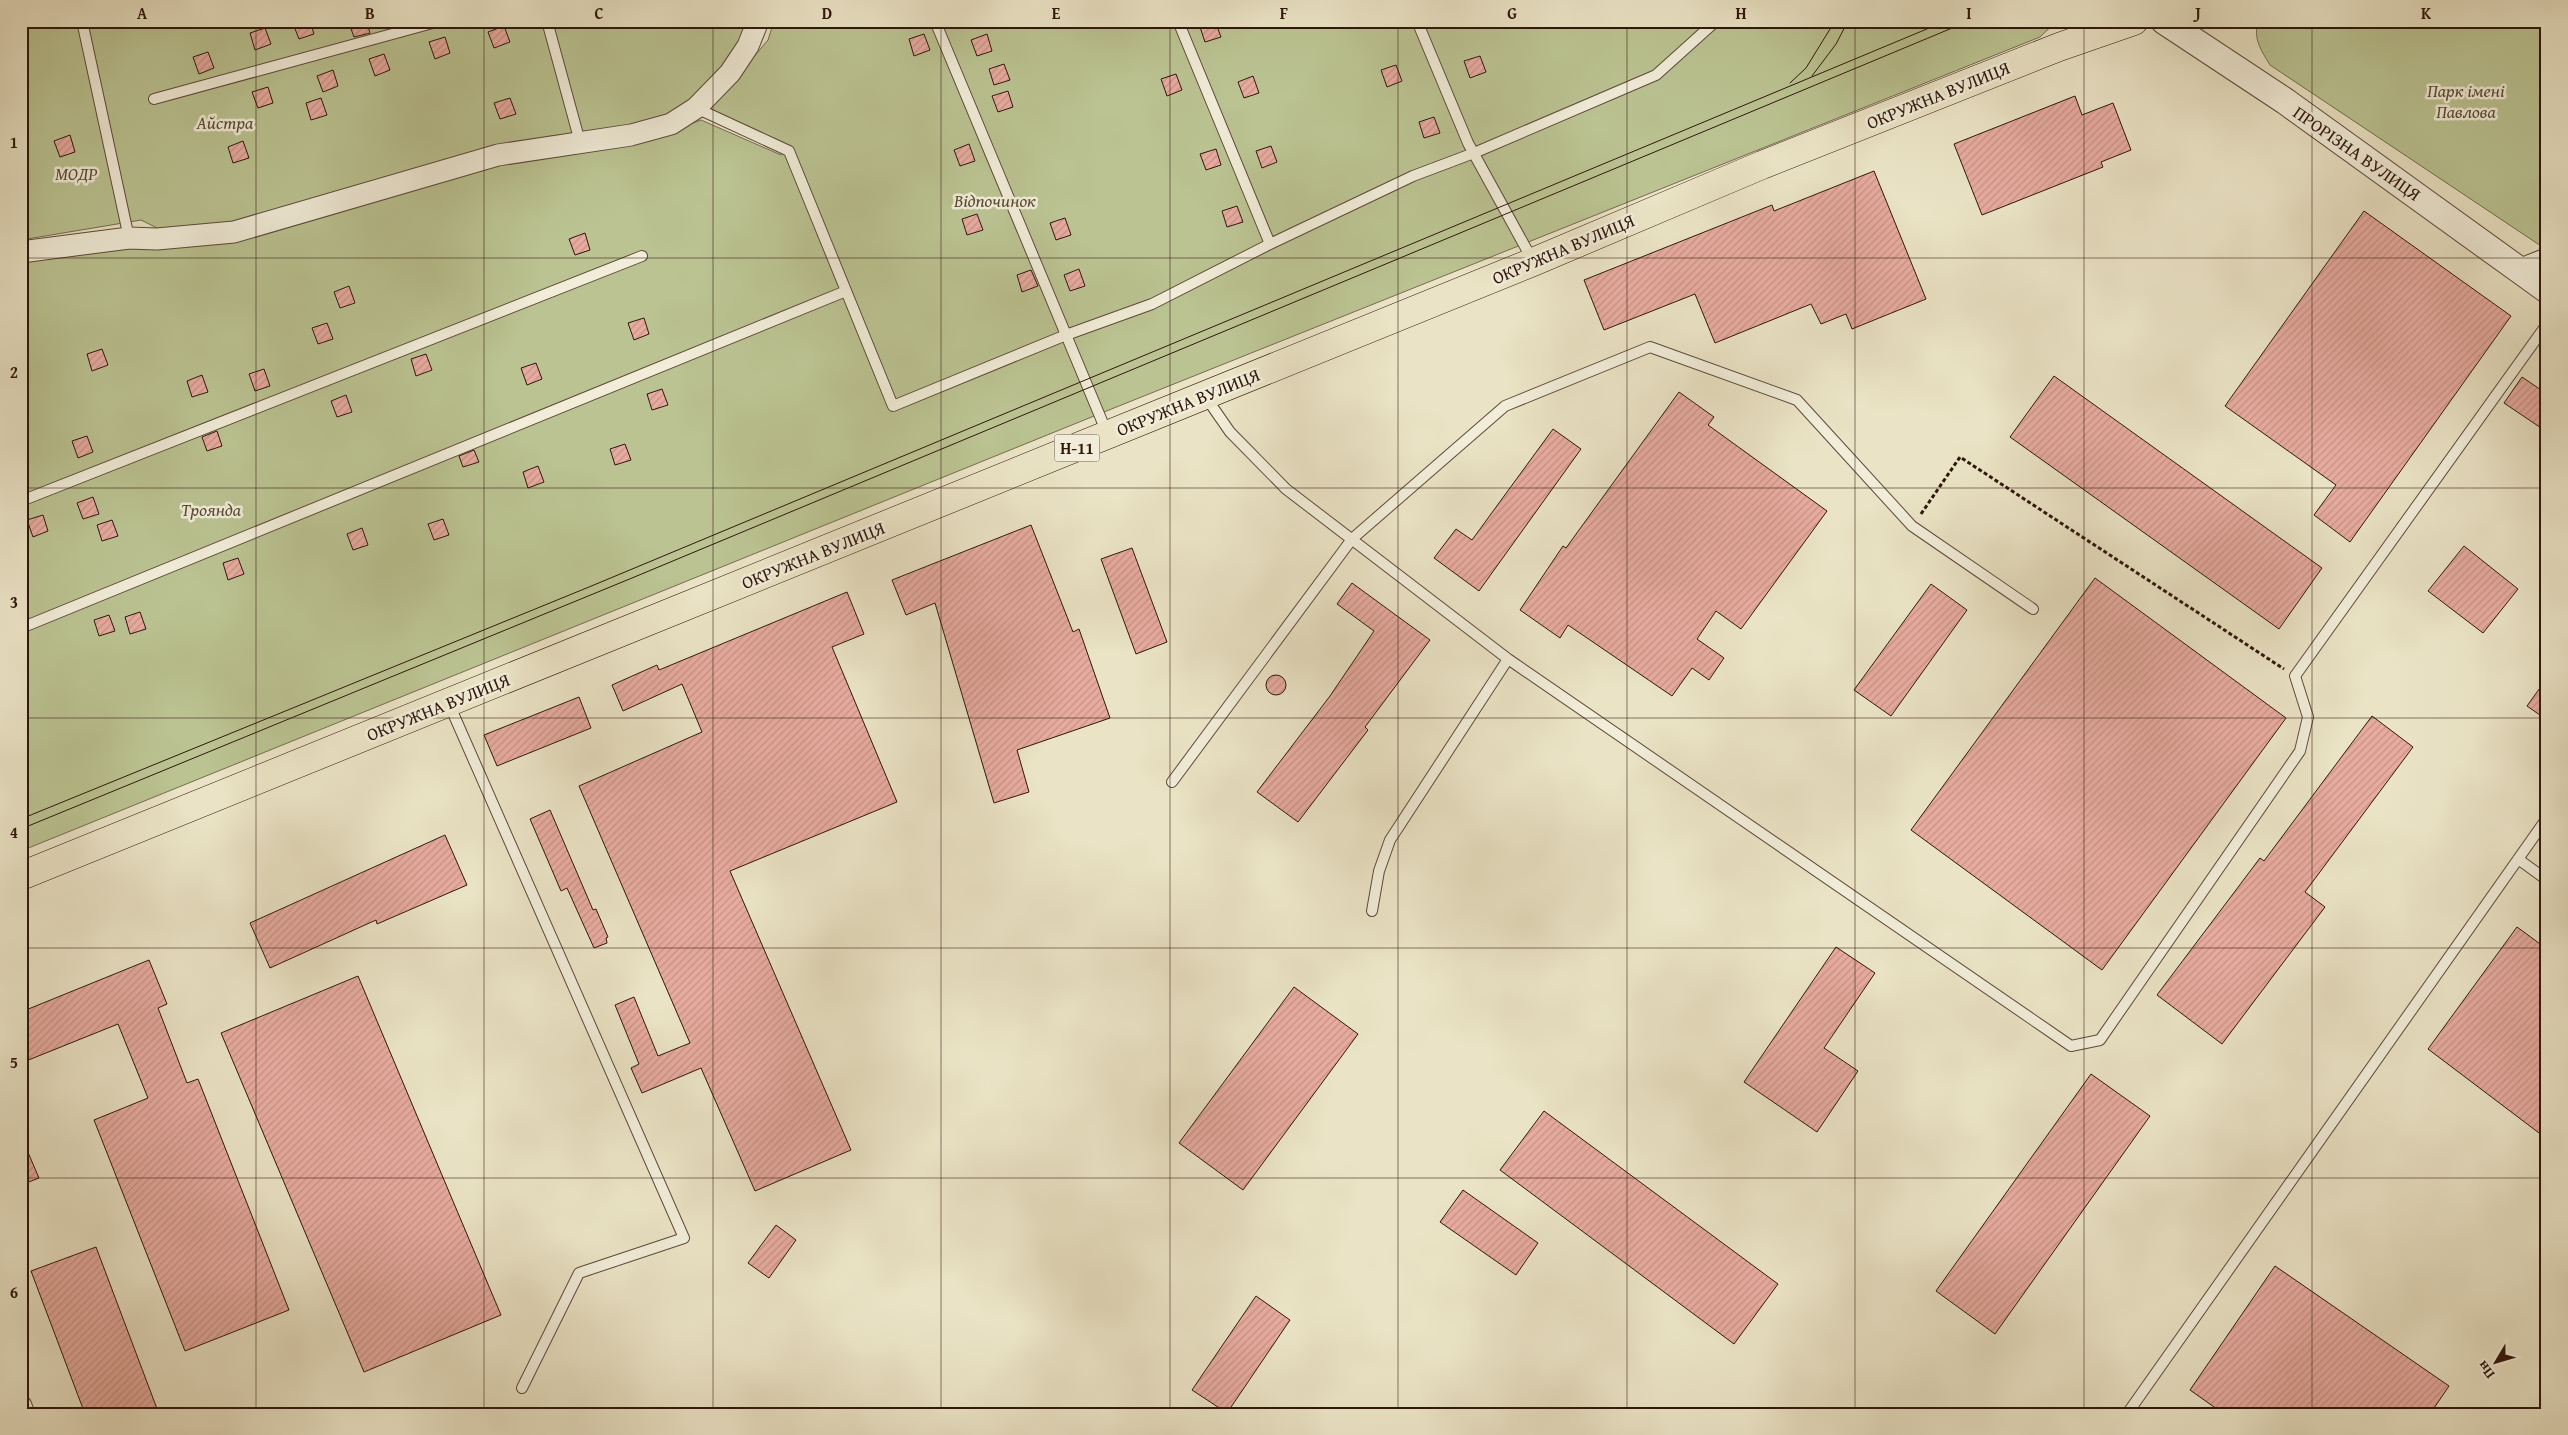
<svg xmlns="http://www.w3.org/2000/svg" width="2568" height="1435" viewBox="0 0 2568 1435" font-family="'Gentium Book Plus',serif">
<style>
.green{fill:#bbc392;stroke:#756c4f}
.building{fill:url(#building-hatch);stroke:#2f160c}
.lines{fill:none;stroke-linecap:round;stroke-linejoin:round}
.service-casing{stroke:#5e493a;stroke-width:12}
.pedestrian-casing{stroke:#5e493a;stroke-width:18}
.minor-casing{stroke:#5e493a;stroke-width:23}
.tertiary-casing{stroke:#5e493a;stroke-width:28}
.primary-casing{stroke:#2f160c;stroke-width:29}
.path{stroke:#2f160c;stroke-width:3;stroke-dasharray:4 2.5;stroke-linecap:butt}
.service{stroke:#f1edd9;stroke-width:10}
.pedestrian{stroke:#f1edd9;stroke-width:16}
.minor{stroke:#f1edd9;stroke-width:21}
.tertiary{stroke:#f1edd9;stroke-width:26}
.primary{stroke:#eae3c5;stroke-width:28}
.tram{stroke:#2f160c;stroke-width:1}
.grid{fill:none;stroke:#2f160c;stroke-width:1;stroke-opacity:0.55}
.labels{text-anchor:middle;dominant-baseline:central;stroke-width:5;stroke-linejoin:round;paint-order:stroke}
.shield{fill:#f1edd9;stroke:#69564a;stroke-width:1}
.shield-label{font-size:16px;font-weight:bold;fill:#2f160c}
.park-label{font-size:18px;font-style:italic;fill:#594a34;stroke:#f1edd9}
.street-label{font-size:18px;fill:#2f160c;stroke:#f1edd9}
.neatline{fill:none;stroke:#2f160c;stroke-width:2}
.grid-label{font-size:16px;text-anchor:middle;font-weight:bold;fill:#2f160c}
</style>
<defs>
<pattern id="building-hatch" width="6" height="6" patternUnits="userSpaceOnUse" patternTransform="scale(1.25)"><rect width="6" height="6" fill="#e7ab9f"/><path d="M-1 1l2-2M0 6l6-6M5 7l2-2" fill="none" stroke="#c69288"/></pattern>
</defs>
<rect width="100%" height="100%" fill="#eae3c5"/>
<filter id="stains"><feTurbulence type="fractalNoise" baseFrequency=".004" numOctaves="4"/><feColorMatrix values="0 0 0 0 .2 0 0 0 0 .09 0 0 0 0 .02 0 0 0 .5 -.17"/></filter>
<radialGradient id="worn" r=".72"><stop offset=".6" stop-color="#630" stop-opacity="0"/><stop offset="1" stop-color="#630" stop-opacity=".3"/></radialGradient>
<path class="green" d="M21,21H752L745,40L688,110L234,225L163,231L141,220L21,240Z
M774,21H2057L2040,37L1099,414L21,851V263L125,246L157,247L499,161L674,130L701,120L781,155L785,143L709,109L768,40Z
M2258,21H2547V250L2270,65C2261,50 2253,39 2258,21Z"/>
<path class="building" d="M292,21H310L314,34L299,39Z
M366,21L370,33L354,37L350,26Z
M1198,21H1215L1221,37L1205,42Z
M504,26L510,42L494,48L488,32Z
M265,28L271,44L255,50L250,33Z
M924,34L930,50L914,56L909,39Z
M987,34L992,51L977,56L971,40Z
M445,37L450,53L435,59L429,42Z
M208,52L214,68L199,74L193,57Z
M384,54L390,70L375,76L369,59Z
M1480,56L1486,72L1470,78L1464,61Z
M1004,64L1010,80L994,85L989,69Z
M1396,65L1402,81L1387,87L1381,70Z
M333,70L338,86L323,92L317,76Z
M1176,74L1182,90L1167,96L1161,79Z
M1253,76L1259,93L1244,98L1238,82Z
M268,87L273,103L258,108L252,92Z
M1008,91L1013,107L998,112L992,96Z
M2075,96L2082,115L2113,103L2131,150L2101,162L2103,167L1982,215L1954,144Z
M321,98L327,115L311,120L306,103Z
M510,98L516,114L500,119L494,103Z
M1434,117L1440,133L1424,138L1419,122Z
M70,135L75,152L60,157L54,141Z
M243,141L249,158L233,163L228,147Z
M969,144L975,161L960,166L954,150Z
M1271,146L1277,162L1262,168L1256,151Z
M1216,149L1221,165L1206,170L1200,154Z
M1874,171L1926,299L1852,329L1846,314L1821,324L1811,304L1715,343L1695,294L1604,330L1584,280L1772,205L1774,211Z
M1237,206L1243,222L1227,227L1222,211Z
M2364,211L2511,316L2350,542L2314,515L2336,485L2225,406Z
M977,214L983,230L967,235L962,219Z
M1065,218L1071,235L1056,240L1050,223Z
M585,233L590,250L575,255L569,239Z
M1079,269L1085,286L1070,291L1064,275Z
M1031,270L1038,286L1022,292L1017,275Z
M349,286L355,303L340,308L334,292Z
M644,318L649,334L634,340L628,323Z
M327,323L333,339L318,344L312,328Z
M102,349L108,365L92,371L87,354Z
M426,354L432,370L416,376L411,359Z
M536,363L542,379L527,385L521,368Z
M264,369L270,386L255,391L249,374Z
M202,375L208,392L192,397L187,381Z
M2054,376L2322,568L2279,629L2010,437Z
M2522,377L2547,394V432L2504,403Z
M662,389L668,405L652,410L647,394Z
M1679,392L1714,417L1708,425L1827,511L1741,629L1716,611L1697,639L1724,658L1709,680L1692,668L1672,696L1568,625L1560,638L1520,610L1563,546L1566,548Z
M346,395L352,412L337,417L331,401Z
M1553,429L1581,449L1479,591L1434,558L1456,529L1472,540Z
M217,431L222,446L207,451L202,437Z
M87,436L93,452L78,458L72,441Z
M625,444L631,460L615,465L610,449Z
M474,450L479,462L463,467L459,456Z
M538,466L544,482L528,488L523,472Z
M93,497L99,514L83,519L77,503Z
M43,515L48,531L33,537L27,520Z
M443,519L449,535L434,540L428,524Z
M112,520L118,536L102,541L97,525Z
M1031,525L1073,632L1079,629L1110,718L1017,750L1029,792L994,803L935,603L906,615L892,580Z
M362,528L368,545L353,550L347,534Z
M2464,546L2518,589L2483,633L2428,591Z
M1132,548L1167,642L1136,654L1101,559Z
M238,558L244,574L228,580L223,563Z
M2095,578L2286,718L2102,970L1911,830Z
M1352,583L1430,640L1365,727L1368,730L1298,822L1257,792L1330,696L1374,631L1337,604Z
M1931,584L1967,610L1891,716L1854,690Z
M847,592L864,634L832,647L897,802L730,871L851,1150L755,1191L701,1068L642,1093L631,1068L639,1064L615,1005L634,997L658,1056L690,1043L579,786L702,732L682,684L623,711L612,685L657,665L659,670Z
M140,612L146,629L130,634L125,617Z
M109,615L115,631L99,636L94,620Z
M1266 685a10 10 0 1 1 20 0a10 10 0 1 1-20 0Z
M2547,678V720L2527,706Z
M579,697L591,728L497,766L484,735Z
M2372,716L2413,747L2305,892L2325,907L2222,1044L2157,995L2260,858L2264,861Z
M550,810L593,910L596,909L608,937L606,938L607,943L594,948L567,888L561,891L530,819Z
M445,835L467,885L377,924L376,920L270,968L250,923Z
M2517,927L2547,949V1139L2428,1049Z
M1836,947L1875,973L1824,1048L1858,1071L1817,1132L1744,1082Z
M149,960L167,1004L158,1008L187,1083L198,1079L289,1310L185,1351L94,1120L148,1098L118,1024L21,1063V1012Z
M358,976L501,1315L364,1372L221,1033Z
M1294,987L1358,1034L1243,1190L1179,1143Z
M2091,1074L2150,1116L1995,1334L1936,1291Z
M1544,1111L1778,1284L1734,1344L1500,1170Z
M21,1136L39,1178L21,1185Z
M1463,1190L1538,1243L1516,1275L1440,1222Z
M776,1225L796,1240L769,1278L748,1263Z
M96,1247L159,1414H85L31,1271Z
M2275,1266L2449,1386L2430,1414H2224L2190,1390Z
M1256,1296L1290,1320L1227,1413L1192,1390Z"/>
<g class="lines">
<defs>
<path id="service" d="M82,21L129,238
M547,21L580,142
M935,21L1107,433
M1178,21L1270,244
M1417,21L1468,143L1533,261
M154,99L440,21
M696,108L789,151L893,406L1066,335L1152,304L1270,244L1413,176L1474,153L1656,75L1716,21
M1205,396L1230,432L1286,489L1508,659L1390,840L1379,871L1372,911
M21,501L642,256
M21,628L846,291
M1508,659L2071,1046L2100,1040L2300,751L2308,717L2295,676L2547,324
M449,704L684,1238L579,1273L522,1388
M1172,782L1352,539L1505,406L1650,347L1797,400L1912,526L2033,609
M2518,859L2547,880
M2127,1414L2547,818"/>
<path id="pedestrian" d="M2517,268L2547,256"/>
<path id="minor" d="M21,252L129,238L157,239L234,232L498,155L631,135L671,124L696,108L730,73L748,46L758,21
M21,1406L24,1414"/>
<path id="tertiary" d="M2164,21L2285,101L2547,290"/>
<path id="primary" d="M21,876L1533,262L1762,165L2059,47L2134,21"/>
</defs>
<use href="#service" class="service-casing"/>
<use href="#pedestrian" class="pedestrian-casing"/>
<use href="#minor" class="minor-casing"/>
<use href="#tertiary" class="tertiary-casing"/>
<use href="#primary" class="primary-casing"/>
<path class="path" d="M1921,514L1960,457L2284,669"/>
<use href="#service" class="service"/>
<use href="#pedestrian" class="pedestrian"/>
<use href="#minor" class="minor"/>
<use href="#tertiary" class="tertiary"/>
<use href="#primary" class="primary"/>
<path class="tram" d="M1812,76L1836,44L1848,21
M1790,83L1806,68L1835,21
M21,819L589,587L1946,21
M21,829L632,578L1969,21"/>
</g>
<path class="grid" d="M256,21V1414M484,21V1414M713,21V1414M941,21V1414M1170,21V1414M1398,21V1414M1627,21V1414M1855,21V1414M2084,21V1414M2312,21V1414M21,258H2547M21,488H2547M21,718H2547M21,948H2547M21,1178H2547"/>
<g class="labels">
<rect class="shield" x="1054.5" y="434.5" width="45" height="27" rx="4"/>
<g class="shield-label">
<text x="1077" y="448">Н-11</text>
</g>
<g class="park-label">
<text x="2466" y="90">Парк імені<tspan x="2466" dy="21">Павлова</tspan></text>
<text x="225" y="122">Айстра</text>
<text x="76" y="173">МОДР</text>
<text x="995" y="200">Відпочинок</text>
<text x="211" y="509">Троянда</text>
</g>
<g class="street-label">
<text transform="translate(1938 95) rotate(-22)">ОКРУЖНА ВУЛИЦЯ</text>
<text transform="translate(2357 153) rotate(35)">ПРОРІЗНА ВУЛИЦЯ</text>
<text transform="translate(1563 249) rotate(-23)">ОКРУЖНА ВУЛИЦЯ</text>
<text transform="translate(1188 402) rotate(-22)">ОКРУЖНА ВУЛИЦЯ</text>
<text transform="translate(813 555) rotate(-22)">ОКРУЖНА ВУЛИЦЯ</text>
<text transform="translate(438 707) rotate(-22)">ОКРУЖНА ВУЛИЦЯ</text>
</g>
</g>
<rect width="2568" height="1435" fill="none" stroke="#eae3c5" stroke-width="55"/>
<g transform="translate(2496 1362) rotate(232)" stroke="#f1edd9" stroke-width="4" paint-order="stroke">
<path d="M0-4L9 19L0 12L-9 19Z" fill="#2f160c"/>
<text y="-8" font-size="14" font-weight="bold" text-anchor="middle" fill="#2f160c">Пн</text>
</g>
<rect x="28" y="28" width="2512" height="1380" class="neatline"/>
<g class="grid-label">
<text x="142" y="19">A</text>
<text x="370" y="19">B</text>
<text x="599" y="19">C</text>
<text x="827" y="19">D</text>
<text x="1056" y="19">E</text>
<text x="1284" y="19">F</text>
<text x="1512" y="19">G</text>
<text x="1741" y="19">H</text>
<text x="1969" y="19">I</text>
<text x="2198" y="19">J</text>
<text x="2426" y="19">K</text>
<text x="14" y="148">1</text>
<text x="14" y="378">2</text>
<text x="14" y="608">3</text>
<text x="14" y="838">4</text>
<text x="14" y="1068">5</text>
<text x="14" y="1298">6</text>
</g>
<rect width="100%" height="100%" filter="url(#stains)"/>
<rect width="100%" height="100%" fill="url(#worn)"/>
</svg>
